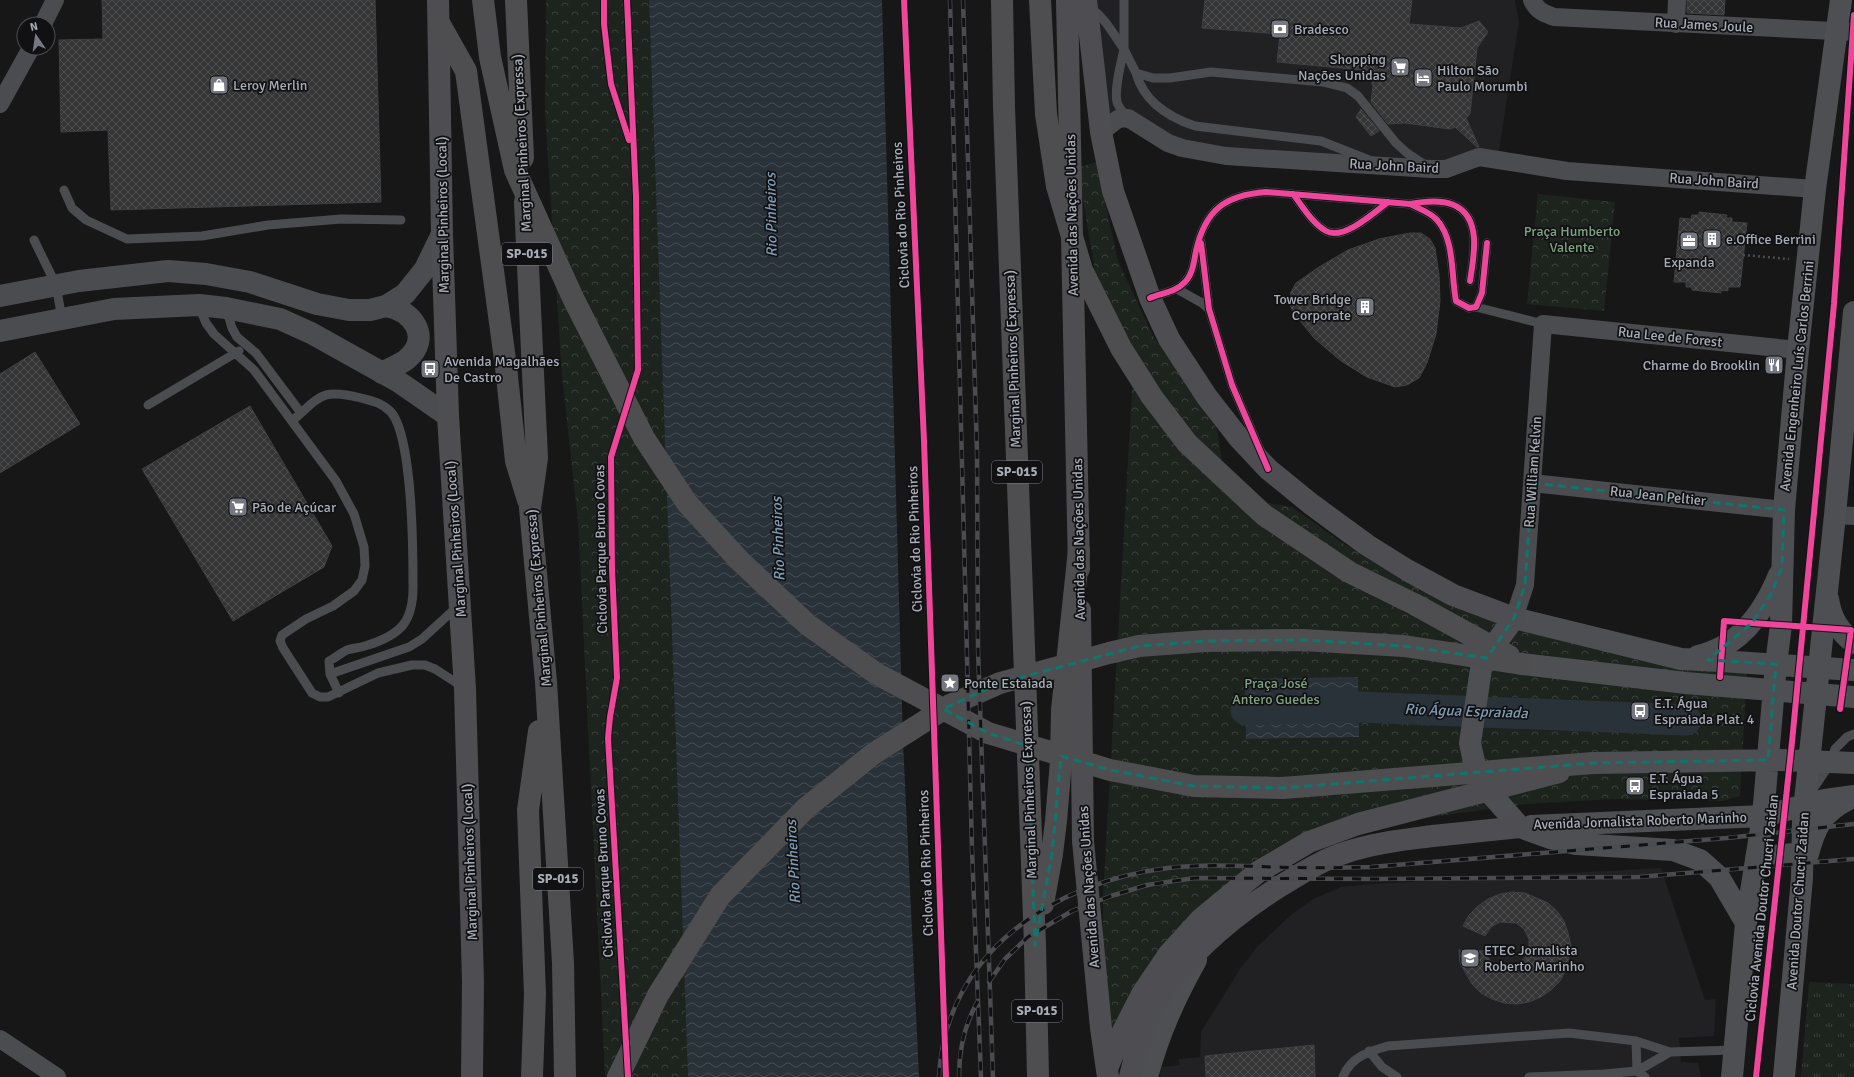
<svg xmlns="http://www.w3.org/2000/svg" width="1854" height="1077" viewBox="0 0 1854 1077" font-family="Signika,sans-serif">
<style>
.built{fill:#212123}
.grass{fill:url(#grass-tufts)}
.forest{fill:url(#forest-crowns)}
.water{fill:url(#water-waves)}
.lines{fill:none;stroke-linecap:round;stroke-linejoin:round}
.river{stroke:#2a3239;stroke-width:31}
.building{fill:url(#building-cross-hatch);stroke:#3f4043}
.path{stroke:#4d4e52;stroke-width:2.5;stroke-dasharray:2 3;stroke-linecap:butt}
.service{stroke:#4b4c50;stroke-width:9}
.minor{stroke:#4b4c50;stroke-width:18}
.tertiary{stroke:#4b4c50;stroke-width:22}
.primary{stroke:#4d4f52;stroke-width:22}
.trunk{stroke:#4e4e52;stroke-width:22}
.motorway{stroke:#4e4e51;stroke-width:22}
.rail-casing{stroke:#4b4c4f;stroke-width:4.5}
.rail{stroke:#111113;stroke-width:3;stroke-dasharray:9;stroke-linecap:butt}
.cycleway-casing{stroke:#111113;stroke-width:8}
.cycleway{stroke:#ed469a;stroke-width:6}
.marked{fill:none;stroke:#0f766e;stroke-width:3;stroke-dasharray:8 5;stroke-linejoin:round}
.labels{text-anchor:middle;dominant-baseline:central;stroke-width:3.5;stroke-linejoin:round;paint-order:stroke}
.shield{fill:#111113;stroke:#7b7e86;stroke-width:1}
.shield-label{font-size:13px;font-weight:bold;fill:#a8adb8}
.street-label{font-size:14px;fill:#a8adb8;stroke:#111113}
.poi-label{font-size:14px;fill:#a8adb8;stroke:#111113;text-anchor:start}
.park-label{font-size:14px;fill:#7fa381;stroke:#111113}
.water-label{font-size:15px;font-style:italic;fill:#7f9bb3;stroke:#111113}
</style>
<defs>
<pattern id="grass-tufts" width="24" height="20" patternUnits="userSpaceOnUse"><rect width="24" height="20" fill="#1d241e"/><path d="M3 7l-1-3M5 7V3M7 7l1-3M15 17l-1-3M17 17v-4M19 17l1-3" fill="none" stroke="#3b413d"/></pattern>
<pattern id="forest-crowns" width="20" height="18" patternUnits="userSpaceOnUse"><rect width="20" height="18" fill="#1d241e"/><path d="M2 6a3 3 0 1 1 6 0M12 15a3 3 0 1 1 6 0" fill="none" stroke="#3b413d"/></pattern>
<pattern id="water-waves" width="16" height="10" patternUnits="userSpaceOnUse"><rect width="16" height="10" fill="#2a3239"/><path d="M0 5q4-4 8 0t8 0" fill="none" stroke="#464d54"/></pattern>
<pattern id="building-cross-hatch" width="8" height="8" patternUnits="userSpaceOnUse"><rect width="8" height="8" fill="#353536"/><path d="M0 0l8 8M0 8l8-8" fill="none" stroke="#4f5051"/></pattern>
</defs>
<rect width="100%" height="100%" fill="#171717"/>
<path class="built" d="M1092,0H1515L1519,22L1497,163L1226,156L1141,125H1110Z
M1661,868L1705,1000L1716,999L1714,1036L1679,1038L1681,1062L1698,1063L1701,1077H1160L1161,1067L1180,1065L1178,1059L1200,1057L1201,1032L1240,969L1258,946L1292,914L1313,899L1341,887L1371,884Z"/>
<path class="grass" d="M1809,982L1854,984V1077H1801Z"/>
<path class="forest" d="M546,0H649L688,1077H605L578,521L562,376L545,113Z
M1096,162L1118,261L1153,336L1217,429L1222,460L1263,502L1292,507L1344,544L1395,575L1451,603L1531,628L1748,658L1740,796L1723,801L1612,799L1526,804L1401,821L1327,843L1234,895L1114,1030L1103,1022V897L1134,358L1095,272L1078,168Z
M1538,194L1615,202L1604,311L1527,304Z"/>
<path class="water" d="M649,0H882L903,742L919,1077H688Z
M1358,677L1359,737L1246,739L1245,679Z"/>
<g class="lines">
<path class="river" d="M1246,710L1359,707L1686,720"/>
</g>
<path class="building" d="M102,0H375L381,202L111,210L108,130L61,132L59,40L103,39Z
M1205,0H1412L1409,24L1461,28L1479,21L1488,32L1477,48L1470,114L1466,118L1479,147H1477L1455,127L1450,129L1405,123L1388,124L1371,102L1373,86L1372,84V71L1277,62L1280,34L1202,28Z
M1687,0H1725L1724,15L1687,13Z
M1361,109L1379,131L1371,136L1356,117Z
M1699,212L1727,215L1726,218H1732V222L1747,223L1740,287H1728V291L1721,290V293L1692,290V287H1686V282H1674L1680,218L1691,219L1692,215H1699Z
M1410,233H1421L1430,239L1435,248L1439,275L1440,301L1436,334L1427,363L1419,378L1407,385L1395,387L1367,377L1341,361L1314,338L1293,312L1289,302L1291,292L1296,283L1319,267L1348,250L1379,239Z
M35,352L80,424L0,473V374Z
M250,406L332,546L324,567L233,621L142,469Z
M1512,892L1525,893L1548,903L1557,911L1564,921L1568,933L1571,946L1566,970L1560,981L1551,990L1541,997L1529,1002L1517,1004L1504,1003L1492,999L1481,993L1472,984L1460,963L1459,950L1484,951L1492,964L1502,968L1512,967L1525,958L1529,949V939L1524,929L1516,923L1500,922L1491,927L1485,936L1463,926L1469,915L1478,906L1488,899L1500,894Z
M1314,1045L1315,1077H1206L1205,1056Z"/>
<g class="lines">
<path class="path" d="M1743,255L1789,259"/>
<path class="service" d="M1124,0V49L1136,73L1153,78H1170L1211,72L1323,82L1347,88L1358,96L1396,143L1407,153L1425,165
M1089,7C1105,17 1113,34 1124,49C1121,63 1114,89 1117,102C1119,109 1124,113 1128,118
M1136,73C1144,102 1168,117 1195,126L1321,141L1369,160
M64,190L72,208L86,220L127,239L202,236L268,225L341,219L401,220
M1293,194C1303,207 1312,223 1326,231C1343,241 1375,212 1388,202
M1410,204C1419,209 1430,212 1437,220C1455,240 1451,276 1456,301L1469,308L1476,307L1482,293L1487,243
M34,240L56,285L62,319
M1201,242L1209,309L1232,385L1260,450
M1177,289L1202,303L1209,309
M1150,298C1162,293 1176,292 1185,282C1193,274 1194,261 1196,251C1205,210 1225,195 1266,192L1410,204C1441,198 1471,200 1474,238C1475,252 1472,268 1470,281
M199,306L206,323L214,334L254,370L336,481L354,514L364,547L365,566L362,580L354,591L333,606L306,619L282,635L280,641L283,648L312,693L320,697H328L378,673L412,665H425L435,669L463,687
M1476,307L1543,324
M226,308L232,328L237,337L256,353L301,413
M148,405L239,351
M292,421C321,396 321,388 361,398C373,401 382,403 391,412C412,437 413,547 413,583C414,621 402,635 365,646C359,648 353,648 347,650C341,653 335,658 329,661L330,674L339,693
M330,674L409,647L422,639L458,606
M1812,791L1831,762L1835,749L1847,737L1854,734
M1636,1041L1637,1071L1645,1077
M1369,1051L1382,1067L1397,1077
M1343,1077C1350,1057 1370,1051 1388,1046L1569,1033L1636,1041L1670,1052L1734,1050
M1529,1077L1604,1074L1637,1071L1670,1052"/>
<path class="minor" d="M1532,0C1537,11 1544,13 1554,17L1854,32
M43,24L55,0
M1676,24L1677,0
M0,104L31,48
M1101,132L1118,119L1128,118L1168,143L1182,148L1226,156L1431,169H1446L1479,157L1567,171L1815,189
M1532,483L1784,510
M1835,515L1854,516
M1514,618L1525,585L1543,324L1798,350
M0,1039L57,1077"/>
<path class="tertiary" d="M0,296L79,281L168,271L206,274L250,282L317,304L349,310H370L386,306L405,294L425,269L442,234
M0,331L114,309L199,305L226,308L280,319L311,333L399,382L448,416
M382,373C390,368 400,365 407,359C432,338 413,310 386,306"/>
<path class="primary" d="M1828,599C1831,619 1839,631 1854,643
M1698,656C1739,647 1764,612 1779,575
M1522,664L1686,683L1854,697
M1593,763L1780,760L1854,763
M1531,826L1763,816L1825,800L1854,796
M1808,854C1815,827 1822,813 1847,800
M1756,858L1802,853
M1746,923L1719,877L1700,860L1673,850L1576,844L1550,838L1520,827L1484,786L1475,766L1470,743L1481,669L1493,647L1514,618L1681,659L1721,661L1854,670
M1147,1077C1159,1033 1174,1000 1196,960
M1732,1077L1746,923L1763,816L1776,664L1781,625L1784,510L1798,350L1815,189L1841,0
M1784,1077L1802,878L1803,820L1835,515L1854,312"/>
<path class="trunk" d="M438,0L442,234L448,416L465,689L473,982L472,1077
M1067,0L1079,569
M1086,0L1101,132L1113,191L1150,298L1169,339L1207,397L1239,438L1268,469L1311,504L1367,545L1407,570L1453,595L1514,618
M1080,610L1083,841L1101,1028L1108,1077
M1107,1069L1119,1039L1142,994L1169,954L1201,919L1258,872L1309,842L1358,824L1559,772
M1130,1077C1136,1050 1144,1022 1159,998C1191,951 1234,915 1282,885C1302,873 1322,860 1344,853C1373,843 1403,840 1433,836C1462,833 1491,830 1520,827"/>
<path class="motorway" d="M483,0L490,57L515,170L573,298L644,438L687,503L739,560L808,625L877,674L988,733L1110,770L1194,786L1283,788L1593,763
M516,0L523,158
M1002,0L1004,107L1035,945L1038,1077
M1040,0L1046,114L1057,186L1082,270L1121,348L1152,397L1187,443L1264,515L1349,572L1414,604L1509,656
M439,23L466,71L506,367L516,461L528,500
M525,202L537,458L530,508L546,682L563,963L565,1077
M1043,904L1052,854L1056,821L1061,761L1062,710L1079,550
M532,1077L535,994L528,810L539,731
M618,1077L658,995L720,896L806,808L873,754L950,705L1000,683L1109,653L1139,646L1205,641L1303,640L1404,646L1522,664"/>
<defs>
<path id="rail" d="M950,0L972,850L981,1077
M963,0L977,452L978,649L993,1077
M989,982L1005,959L1028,937L1072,911L1111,896L1147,885L1195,878L1375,879L1639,877L1854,859
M939,1077C945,953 1053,882 1168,868C1203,864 1239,866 1274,867C1306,868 1338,868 1371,867L1727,838L1854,824
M959,1077C959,1049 964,1025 978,1001"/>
</defs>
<use href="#rail" class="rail-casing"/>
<use href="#rail" class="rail"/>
<defs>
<path id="cycleway" d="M604,0V24L611,84L629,140
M627,0L636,196L638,370L611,457L612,569L617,678L610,717L608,738L628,1077
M904,0L924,441L946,1077
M1293,194C1303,207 1312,223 1326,231C1343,241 1375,212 1388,202
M1410,204C1419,209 1430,212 1437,220C1455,240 1451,276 1456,301L1469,308L1476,307L1482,293L1487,243
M1201,243L1209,309L1232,385L1268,469
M1150,298C1162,293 1176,292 1185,282C1193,274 1194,261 1196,251C1205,210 1225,195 1266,192L1410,204C1441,198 1471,200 1474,238C1475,252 1472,268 1470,281
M1720,677L1724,621L1851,630L1840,709
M1756,1077L1792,742L1834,304L1854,15"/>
</defs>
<use href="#cycleway" class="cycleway-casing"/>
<use href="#cycleway" class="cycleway"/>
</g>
<path class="marked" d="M1532,483L1784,510L1782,567L1771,594L1752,623L1708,660L1776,664L1768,760L1593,763L1283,788L1194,786L1110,770L1061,756L1052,854L1035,945L1028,746L988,733L943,709L1000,683L1139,646L1205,641L1303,640L1404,646L1487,658L1514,618L1525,585Z"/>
<defs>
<symbol id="bank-square" viewBox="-11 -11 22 22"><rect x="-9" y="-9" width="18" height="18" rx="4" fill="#757880" stroke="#111113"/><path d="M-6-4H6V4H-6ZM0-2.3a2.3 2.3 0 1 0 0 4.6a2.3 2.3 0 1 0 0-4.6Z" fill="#fff"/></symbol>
<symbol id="supermarket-square" viewBox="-11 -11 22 22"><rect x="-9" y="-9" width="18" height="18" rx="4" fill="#757880" stroke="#111113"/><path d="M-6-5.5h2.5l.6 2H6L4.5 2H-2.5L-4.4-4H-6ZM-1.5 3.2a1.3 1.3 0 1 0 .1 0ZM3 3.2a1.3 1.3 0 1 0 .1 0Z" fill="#fff"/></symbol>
<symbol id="hotel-square" viewBox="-11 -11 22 22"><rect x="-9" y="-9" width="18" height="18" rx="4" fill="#757880" stroke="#111113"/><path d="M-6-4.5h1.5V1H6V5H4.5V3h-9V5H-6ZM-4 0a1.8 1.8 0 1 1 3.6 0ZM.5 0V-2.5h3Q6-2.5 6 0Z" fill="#fff"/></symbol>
<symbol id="shop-square" viewBox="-11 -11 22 22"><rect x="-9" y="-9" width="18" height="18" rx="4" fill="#757880" stroke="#111113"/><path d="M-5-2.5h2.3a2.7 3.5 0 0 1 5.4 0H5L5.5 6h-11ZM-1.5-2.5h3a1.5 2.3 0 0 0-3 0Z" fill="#fff"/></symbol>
<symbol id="building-square" viewBox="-11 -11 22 22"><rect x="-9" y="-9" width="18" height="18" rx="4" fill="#757880" stroke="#111113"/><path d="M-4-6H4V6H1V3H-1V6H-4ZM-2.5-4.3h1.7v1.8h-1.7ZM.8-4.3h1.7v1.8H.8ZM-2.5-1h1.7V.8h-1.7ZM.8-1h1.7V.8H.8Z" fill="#fff"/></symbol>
<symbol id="office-square" viewBox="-11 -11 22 22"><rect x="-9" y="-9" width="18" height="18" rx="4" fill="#757880" stroke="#111113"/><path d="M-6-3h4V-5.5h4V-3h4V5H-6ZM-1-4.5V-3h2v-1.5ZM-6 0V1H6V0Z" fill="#fff"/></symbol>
<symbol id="restaurant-square" viewBox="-11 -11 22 22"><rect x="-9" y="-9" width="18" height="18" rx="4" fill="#757880" stroke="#111113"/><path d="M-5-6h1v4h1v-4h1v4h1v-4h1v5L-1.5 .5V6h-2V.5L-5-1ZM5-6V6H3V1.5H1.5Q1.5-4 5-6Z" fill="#fff"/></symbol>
<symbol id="bus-square" viewBox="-11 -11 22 22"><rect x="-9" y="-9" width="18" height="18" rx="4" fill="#757880" stroke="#111113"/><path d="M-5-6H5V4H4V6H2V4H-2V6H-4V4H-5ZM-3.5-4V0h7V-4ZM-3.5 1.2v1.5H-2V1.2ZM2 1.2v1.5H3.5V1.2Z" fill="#fff"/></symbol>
<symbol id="sight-square" viewBox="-11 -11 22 22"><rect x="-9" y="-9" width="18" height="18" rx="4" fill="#757880" stroke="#111113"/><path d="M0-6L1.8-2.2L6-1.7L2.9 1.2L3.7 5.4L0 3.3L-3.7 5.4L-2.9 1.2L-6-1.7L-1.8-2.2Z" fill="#fff"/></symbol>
<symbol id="university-square" viewBox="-11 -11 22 22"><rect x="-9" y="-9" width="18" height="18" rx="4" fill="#757880" stroke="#111113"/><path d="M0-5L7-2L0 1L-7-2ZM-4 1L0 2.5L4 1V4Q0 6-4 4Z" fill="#fff"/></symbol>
</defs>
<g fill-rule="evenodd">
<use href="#bank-square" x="1269" y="18" width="22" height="22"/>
<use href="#supermarket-square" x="1389" y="56" width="22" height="22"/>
<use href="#hotel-square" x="1412" y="67" width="22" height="22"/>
<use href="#shop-square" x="208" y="74" width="22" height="22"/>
<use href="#building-square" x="1701" y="228" width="22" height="22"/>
<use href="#office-square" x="1678" y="230" width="22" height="22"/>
<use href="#building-square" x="1354" y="296" width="22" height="22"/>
<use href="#restaurant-square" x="1763" y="354" width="22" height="22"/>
<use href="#bus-square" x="419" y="358" width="22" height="22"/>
<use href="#supermarket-square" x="227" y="496" width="22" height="22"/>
<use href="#sight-square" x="939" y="672" width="22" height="22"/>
<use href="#bus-square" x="1629" y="700" width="22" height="22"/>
<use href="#bus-square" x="1624" y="775" width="22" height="22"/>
<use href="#university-square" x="1459" y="947" width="22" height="22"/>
</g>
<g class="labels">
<g class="shield">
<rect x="502" y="243" width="50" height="22" rx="3"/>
<rect x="992" y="461" width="50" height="22" rx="3"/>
<rect x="533" y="868" width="50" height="22" rx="3"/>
<rect x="1012" y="1000" width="50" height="22" rx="3"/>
</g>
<g class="shield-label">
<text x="527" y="254">SP-015</text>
<text x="1017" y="472">SP-015</text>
<text x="558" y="879">SP-015</text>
<text x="1037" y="1011">SP-015</text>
</g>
<g class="street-label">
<text transform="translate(1704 25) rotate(3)">Rua James Joule</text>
<text transform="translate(522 143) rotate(-93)">Marginal Pinheiros (Expressa)</text>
<text transform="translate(1394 166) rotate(3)">Rua John Baird</text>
<text transform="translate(1714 181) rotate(4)">Rua John Baird</text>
<text transform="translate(443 215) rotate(-91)">Marginal Pinheiros (Local)</text>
<text transform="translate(901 215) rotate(-93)">Ciclovia do Rio Pinheiros</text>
<text transform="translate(1072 215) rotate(-91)">Avenida das Nações Unidas</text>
<text transform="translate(1670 337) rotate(6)">Rua Lee de Forest</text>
<text transform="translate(1013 359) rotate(-92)">Marginal Pinheiros (Expressa)</text>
<text transform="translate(1797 376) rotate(-84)">Avenida Engenheiro Luís Carlos Berrini</text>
<text transform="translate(1533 472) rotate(-86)">Rua William Kelvin</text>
<text transform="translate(1658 496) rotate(6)">Rua Jean Peltier</text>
<text transform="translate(456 539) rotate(-94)">Marginal Pinheiros (Local)</text>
<text transform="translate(915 539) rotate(-92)">Ciclovia do Rio Pinheiros</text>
<text transform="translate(1079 539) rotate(-91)">Avenida das Nações Unidas</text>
<text transform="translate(601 549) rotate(-91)">Ciclovia Parque Bruno Covas</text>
<text transform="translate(539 598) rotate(-95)">Marginal Pinheiros (Expressa)</text>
<text transform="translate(1029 790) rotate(-92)">Marginal Pinheiros (Expressa)</text>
<text transform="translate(1640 821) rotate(-2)">Avenida Jornalista Roberto Marinho</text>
<text transform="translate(470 862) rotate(-92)">Marginal Pinheiros (Local)</text>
<text transform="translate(926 863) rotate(-92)">Ciclovia do Rio Pinheiros</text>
<text transform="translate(604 873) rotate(-93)">Ciclovia Parque Bruno Covas</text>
<text transform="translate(1089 887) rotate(-94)">Avenida das Nações Unidas</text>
<text transform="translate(1798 901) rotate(-86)">Avenida Doutor Chucri Zaidan</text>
<text transform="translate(1762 908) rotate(-84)">Ciclovia Avenida Doutor Chucri Zaidan</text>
</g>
<g class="poi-label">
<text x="1294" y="29">Bradesco</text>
<text x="1386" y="59" text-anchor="end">Shopping<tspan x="1386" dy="16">Nações Unidas</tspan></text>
<text x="1437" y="70">Hilton São<tspan x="1437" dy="16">Paulo Morumbi</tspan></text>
<text x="233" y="85">Leroy Merlin</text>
<text x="1726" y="239">e.Office Berrini</text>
<text x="1689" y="262" text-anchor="middle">Expanda</text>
<text x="1351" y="299" text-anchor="end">Tower Bridge<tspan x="1351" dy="16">Corporate</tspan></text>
<text x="444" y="361">Avenida Magalhães<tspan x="444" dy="16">De Castro</tspan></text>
<text x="1760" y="365" text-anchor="end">Charme do Brooklin</text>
<text x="252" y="507">Pão de Açúcar</text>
<text x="964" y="683">Ponte Estaiada</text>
<text x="1654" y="703">E.T. Água<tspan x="1654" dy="16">Espraiada Plat. 4</tspan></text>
<text x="1649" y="778">E.T. Água<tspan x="1649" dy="16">Espraiada 5</tspan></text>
<text x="1484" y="950">ETEC Jornalista<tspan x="1484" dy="16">Roberto Marinho</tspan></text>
</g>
<g class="park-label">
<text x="1572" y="231">Praça Humberto<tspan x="1572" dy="16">Valente</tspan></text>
<text x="1276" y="683">Praça José<tspan x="1276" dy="16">Antero Guedes</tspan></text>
</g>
<g class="water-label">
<text transform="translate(771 215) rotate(-91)">Rio Pinheiros</text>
<text transform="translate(778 539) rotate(-92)">Rio Pinheiros</text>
<text transform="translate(1466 711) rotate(2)">Rio Água Espraiada</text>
<text transform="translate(793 862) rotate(-93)">Rio Pinheiros</text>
</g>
</g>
<g transform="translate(36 36) rotate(347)"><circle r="19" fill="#111113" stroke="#4d4f55"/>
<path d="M0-3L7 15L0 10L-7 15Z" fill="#757880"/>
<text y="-6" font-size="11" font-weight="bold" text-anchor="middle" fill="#a8adb8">N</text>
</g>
</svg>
